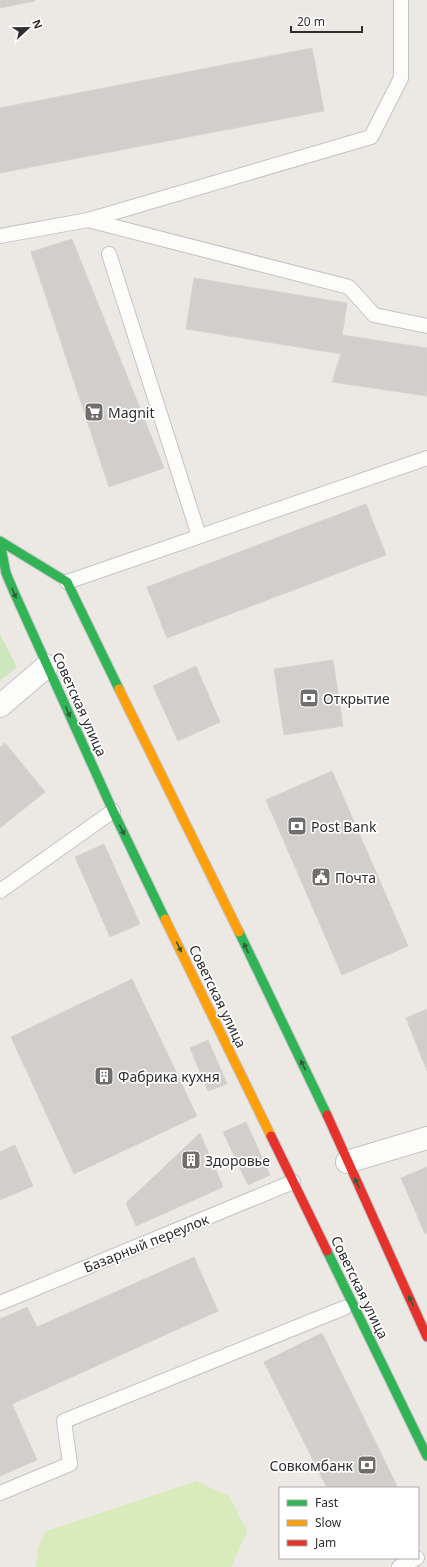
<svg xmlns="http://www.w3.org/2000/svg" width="427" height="1567" viewBox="0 0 427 1567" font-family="'Noto Sans',sans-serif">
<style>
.green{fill:#cee6be}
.pitch{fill:#d9eabb}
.building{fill:#d1cecb;stroke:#d7d4d0}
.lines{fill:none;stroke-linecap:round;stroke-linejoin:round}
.lane-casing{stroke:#c5c4c5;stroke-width:16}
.street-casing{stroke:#c5c4c5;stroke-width:24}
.fast-casing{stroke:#c5c4c5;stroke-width:11}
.slow-casing{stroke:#c5c4c5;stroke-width:11}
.jam-casing{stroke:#c5c4c5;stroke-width:11}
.lane{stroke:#fcfcfb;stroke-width:14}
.street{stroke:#fcfcfb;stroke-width:22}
.fast{stroke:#30b455;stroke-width:9}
.slow{stroke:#ff9f0a;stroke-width:9}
.jam{stroke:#e5322d;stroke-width:9}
.oneway{fill:#2f5d3c}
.labels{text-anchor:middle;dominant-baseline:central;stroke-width:3.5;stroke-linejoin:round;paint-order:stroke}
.poi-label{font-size:14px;fill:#2e2e2e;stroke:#fff;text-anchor:start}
.street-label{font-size:14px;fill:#2e2e2e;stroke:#fff}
</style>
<rect width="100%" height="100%" fill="#ece8e4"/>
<path class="green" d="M0,634L17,667L0,681Z"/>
<path class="pitch" d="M196,1481L229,1496L247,1531L231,1567H36L38,1549L46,1531Z"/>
<path class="building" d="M0,0H35V1L0,8Z
M312,48L324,111L0,173V108Z
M72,239L164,468L109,487L31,252Z
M194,278L347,303L342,335L427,348V396L332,382L341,354L186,329Z
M366,504L386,555L167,638L147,587Z
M333,660L343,726L284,735L274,669Z
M196,666L220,722L178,741L153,686Z
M5,743L45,792L0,828V747Z
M332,771L408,946L342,975L266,800Z
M104,844L140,924L110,937L75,857Z
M132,979L197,1116L74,1174L11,1037Z
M427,1009V1071L406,1018Z
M208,1040L227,1084L208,1091L190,1048Z
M246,1122L270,1175L248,1185L223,1132Z
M200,1133L223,1187L136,1226L126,1203Z
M15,1145L33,1186L0,1200V1152Z
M427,1167V1233L425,1234L401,1178Z
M194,1257L218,1311L12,1404L37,1460L0,1476V1319L27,1307L37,1327Z
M322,1333L398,1488H327L264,1362Z"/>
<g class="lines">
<defs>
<path id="lane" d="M88,220L349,287L374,315L427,326
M0,236L88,220L371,137L401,78V0
M109,254L199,536
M67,582L427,458
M0,891L113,811
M0,1303L293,1182
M0,1493L70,1464L64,1421L344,1308
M399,1567L417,1558"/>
<path id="street" d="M0,706L47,666
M347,1162L427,1138"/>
<path id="fast" d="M0,541L67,582L119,689
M0,542L6,573L14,592L113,811L165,919
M239,932L327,1115
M327,1251L427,1456"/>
<path id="slow" d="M119,689L239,932
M165,919L271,1136"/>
<path id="jam" d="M327,1115L427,1337
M271,1136L327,1251"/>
</defs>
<use href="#lane" class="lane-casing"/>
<use href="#street" class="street-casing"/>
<use href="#fast" class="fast-casing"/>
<use href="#slow" class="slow-casing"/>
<use href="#jam" class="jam-casing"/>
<use href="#lane" class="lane"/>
<use href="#street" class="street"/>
<use href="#fast" class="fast"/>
<use href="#slow" class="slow"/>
<use href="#jam" class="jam"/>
</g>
<defs><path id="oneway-solid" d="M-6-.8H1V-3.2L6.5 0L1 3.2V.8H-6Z"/></defs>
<g class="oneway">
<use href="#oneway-solid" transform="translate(14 593) rotate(67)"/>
<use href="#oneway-solid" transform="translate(68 712) rotate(66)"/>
<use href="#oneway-solid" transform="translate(122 830) rotate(64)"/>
<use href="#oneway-solid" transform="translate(179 947) rotate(64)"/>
<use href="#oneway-solid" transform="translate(246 948) rotate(-116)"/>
<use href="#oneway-solid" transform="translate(303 1065) rotate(-116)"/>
<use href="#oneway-solid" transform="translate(357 1183) rotate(-115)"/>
<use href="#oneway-solid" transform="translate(411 1301) rotate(-115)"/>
</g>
<defs>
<symbol id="supermarket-square" viewBox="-11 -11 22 22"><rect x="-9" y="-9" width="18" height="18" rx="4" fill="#706f6e" stroke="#fff"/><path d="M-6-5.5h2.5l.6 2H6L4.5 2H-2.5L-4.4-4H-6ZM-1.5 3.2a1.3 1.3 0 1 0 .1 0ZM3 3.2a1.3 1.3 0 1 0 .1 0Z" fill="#fff"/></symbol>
<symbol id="bank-square" viewBox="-11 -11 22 22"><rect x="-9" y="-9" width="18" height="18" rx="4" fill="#706f6e" stroke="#fff"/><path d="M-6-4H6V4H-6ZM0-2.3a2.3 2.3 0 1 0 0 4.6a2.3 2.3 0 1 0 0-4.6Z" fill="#fff"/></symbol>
<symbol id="civic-square" viewBox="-11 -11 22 22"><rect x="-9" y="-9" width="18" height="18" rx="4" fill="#706f6e" stroke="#fff"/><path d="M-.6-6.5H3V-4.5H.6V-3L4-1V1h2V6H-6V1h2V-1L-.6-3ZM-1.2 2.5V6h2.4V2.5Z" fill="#fff"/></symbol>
<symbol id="building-square" viewBox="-11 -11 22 22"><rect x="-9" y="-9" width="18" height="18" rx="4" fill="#706f6e" stroke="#fff"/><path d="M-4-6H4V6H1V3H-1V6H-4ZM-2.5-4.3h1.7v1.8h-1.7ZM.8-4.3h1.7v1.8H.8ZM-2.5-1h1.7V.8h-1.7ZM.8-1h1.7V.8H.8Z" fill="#fff"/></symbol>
</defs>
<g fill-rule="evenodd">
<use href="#supermarket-square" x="83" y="401" width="22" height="22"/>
<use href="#bank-square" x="298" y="687" width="22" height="22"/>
<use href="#bank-square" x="286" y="815" width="22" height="22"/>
<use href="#civic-square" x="310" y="866" width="22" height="22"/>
<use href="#building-square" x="93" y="1065" width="22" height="22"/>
<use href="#building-square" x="180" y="1149" width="22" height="22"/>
<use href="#bank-square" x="356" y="1454" width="22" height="22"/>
</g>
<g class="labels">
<g class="poi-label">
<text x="108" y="412">Magnit</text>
<text x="323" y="698">Открытие</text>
<text x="311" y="826">Post Bank</text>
<text x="335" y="877">Почта</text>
<text x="118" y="1076">Фабрика кухня</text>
<text x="205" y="1160">Здоровье</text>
<text x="353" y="1465" text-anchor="end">Совкомбанк</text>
</g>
<g class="street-label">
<text transform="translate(80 704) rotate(66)">Советская улица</text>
<text transform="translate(218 996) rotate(64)">Советская улица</text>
<text transform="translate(146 1243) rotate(-22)">Базарный переулок</text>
<text transform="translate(360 1287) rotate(64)">Советская улица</text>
</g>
</g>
<rect x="279" y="1487" width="140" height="72" fill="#ffffff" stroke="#ababab"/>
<rect x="287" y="1500" width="20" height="6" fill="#30b455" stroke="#ababab"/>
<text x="315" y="1507" font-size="12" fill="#2e2e2e">Fast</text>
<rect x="287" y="1520" width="20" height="6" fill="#ff9f0a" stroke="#ababab"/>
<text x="315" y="1527" font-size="12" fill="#2e2e2e">Slow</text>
<rect x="287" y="1540" width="20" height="6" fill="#e5322d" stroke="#ababab"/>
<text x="315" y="1547" font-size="12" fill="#2e2e2e">Jam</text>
<g transform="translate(28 28) rotate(68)" stroke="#ffffff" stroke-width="3" paint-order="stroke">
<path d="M0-3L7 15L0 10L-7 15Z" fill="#2e2e2e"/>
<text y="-6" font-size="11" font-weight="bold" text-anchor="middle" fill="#2e2e2e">N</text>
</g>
<path d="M291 26v6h71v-6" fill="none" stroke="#2e2e2e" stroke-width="2"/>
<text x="297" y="26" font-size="12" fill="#2e2e2e" stroke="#ffffff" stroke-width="3" paint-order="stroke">20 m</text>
</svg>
